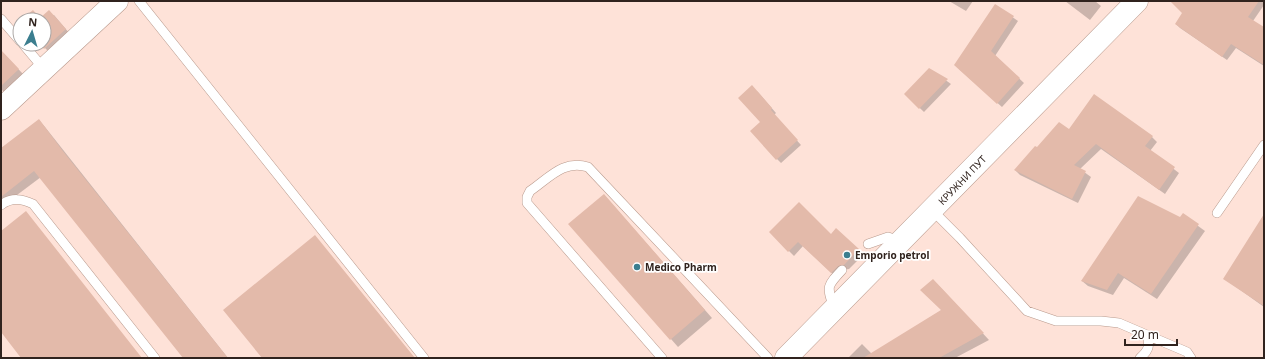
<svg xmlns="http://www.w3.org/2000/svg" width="1265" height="359" viewBox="0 0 1265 359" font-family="'Noto Sans',sans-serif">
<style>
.shadow{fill:#0003}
.building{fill:#e3baaa}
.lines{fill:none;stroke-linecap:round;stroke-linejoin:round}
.lane-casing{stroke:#b99a8d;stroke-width:10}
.secondary-casing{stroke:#b99a8d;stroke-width:23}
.lane{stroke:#fff;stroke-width:9}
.secondary{stroke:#fff;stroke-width:22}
.poi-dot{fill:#3b7e8f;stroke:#fff;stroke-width:1.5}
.labels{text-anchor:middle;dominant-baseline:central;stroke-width:3.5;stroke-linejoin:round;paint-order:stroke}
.street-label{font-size:10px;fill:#30231e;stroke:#fff}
.poi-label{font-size:10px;font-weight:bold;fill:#30231e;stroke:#fff;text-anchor:start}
</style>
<rect width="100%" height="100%" fill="#fee2d8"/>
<path class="shadow" d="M949,1H973L966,11Z
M1065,1H1095L1101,6L1090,20Z
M1181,1H1264V5L1253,21L1264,28V66L1236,48L1227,60L1180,28L1176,24L1183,13Z
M995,5L1018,21L995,56L1024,83L1002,107L959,69Z
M54,15L70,34L49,52L41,44H44V20H23L40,19Z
M4,54L23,74L4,92L1,89V56Z
M930,69L951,84L924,112L905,94Z
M757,91L776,113L774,115L801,145L781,163L777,159Z
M39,120L45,127L228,358H184L41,177L1,207V150Z
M1069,130L1152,137L1157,142L1150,151L1179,173L1165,194L1101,149L1080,169L1091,177L1078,203L1020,175L1015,170L1037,148Z
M604,195L712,318L678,347L570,224Z
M1183,215L1205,231L1157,299L1124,278L1113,295L1088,286L1082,281L1181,219Z
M1264,216V307L1225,279Z
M836,229L863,255L849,269L843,270L836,277L803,246L794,256L770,232L831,235Z
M939,286L989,340L955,358H848L862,344L872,354L942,310Z"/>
<path class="building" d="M1170,1H1259L1248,17L1264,27V65L1231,44L1222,57L1175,24L1182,13Z
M995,4L1014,16L991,51L1020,78L997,104L954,65Z
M33,10L40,18L49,10L66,29L44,49L40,44H44V20H21Z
M1,50L19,69L1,86Z
M929,68L948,79L919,109L904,94Z
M752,85L772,108L771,110L798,140L776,160L750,131L760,122L738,98Z
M1094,94L1153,136L1145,146L1175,167L1159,190L1096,144L1074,165L1086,171L1072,199L1014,170L1035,146L1037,147L1059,122L1069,129Z
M39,119L62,150L228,358H183L34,171L1,197V148Z
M604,194L705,310L670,340L568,224Z
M1138,196L1180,217L1183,213L1199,224L1151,294L1118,273L1107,290L1081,281Z
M799,202L831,234L836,228L859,249L844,265L838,266L831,273L798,242L788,252L769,232Z
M26,211L142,358H21L1,332V231Z
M1264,214V306L1223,279Z
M315,235L415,358H262L223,310Z
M933,279L984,333L939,358H863L941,310L920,290Z"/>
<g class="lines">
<defs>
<path id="lane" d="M139,1L424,358
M1,19L20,41
M23,44L44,69
M1,205C12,197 22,199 33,204L155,358
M932,210L960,238L1027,311L1056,321H1101L1119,323L1147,335C1150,346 1149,350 1140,358
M1217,213L1264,145
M868,244L888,237L900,241
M834,309C827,286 826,287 842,270
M1147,335L1187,352L1191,358
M662,358L527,203V197L530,191C549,178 564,159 588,167L768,358"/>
<path id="secondary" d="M1,109L117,1
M786,358L1137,1"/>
</defs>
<use href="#lane" class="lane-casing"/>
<use href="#secondary" class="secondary-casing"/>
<use href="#lane" class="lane"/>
<use href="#secondary" class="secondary"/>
</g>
<g class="poi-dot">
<circle cx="847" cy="255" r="4"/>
<circle cx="637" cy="267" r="4"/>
</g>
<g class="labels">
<g class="street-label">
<text transform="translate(962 180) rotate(-46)">КРУЖНИ ПУТ</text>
</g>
<g class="poi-label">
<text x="855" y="255">Emporio petrol</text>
<text x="645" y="267">Medico Pharm</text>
</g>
</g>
<rect width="1265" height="359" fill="none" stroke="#30231e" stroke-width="4"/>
<g transform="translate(32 32) rotate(5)"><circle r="19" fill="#ffffff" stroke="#aca7a5"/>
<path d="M0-3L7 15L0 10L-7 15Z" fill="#3b7e8f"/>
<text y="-6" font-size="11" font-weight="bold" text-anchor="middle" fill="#30231e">N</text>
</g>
<path d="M1125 339v6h52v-6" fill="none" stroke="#30231e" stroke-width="2"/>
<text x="1131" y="339" font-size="12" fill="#30231e" stroke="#ffffff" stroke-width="3" paint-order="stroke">20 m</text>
</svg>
